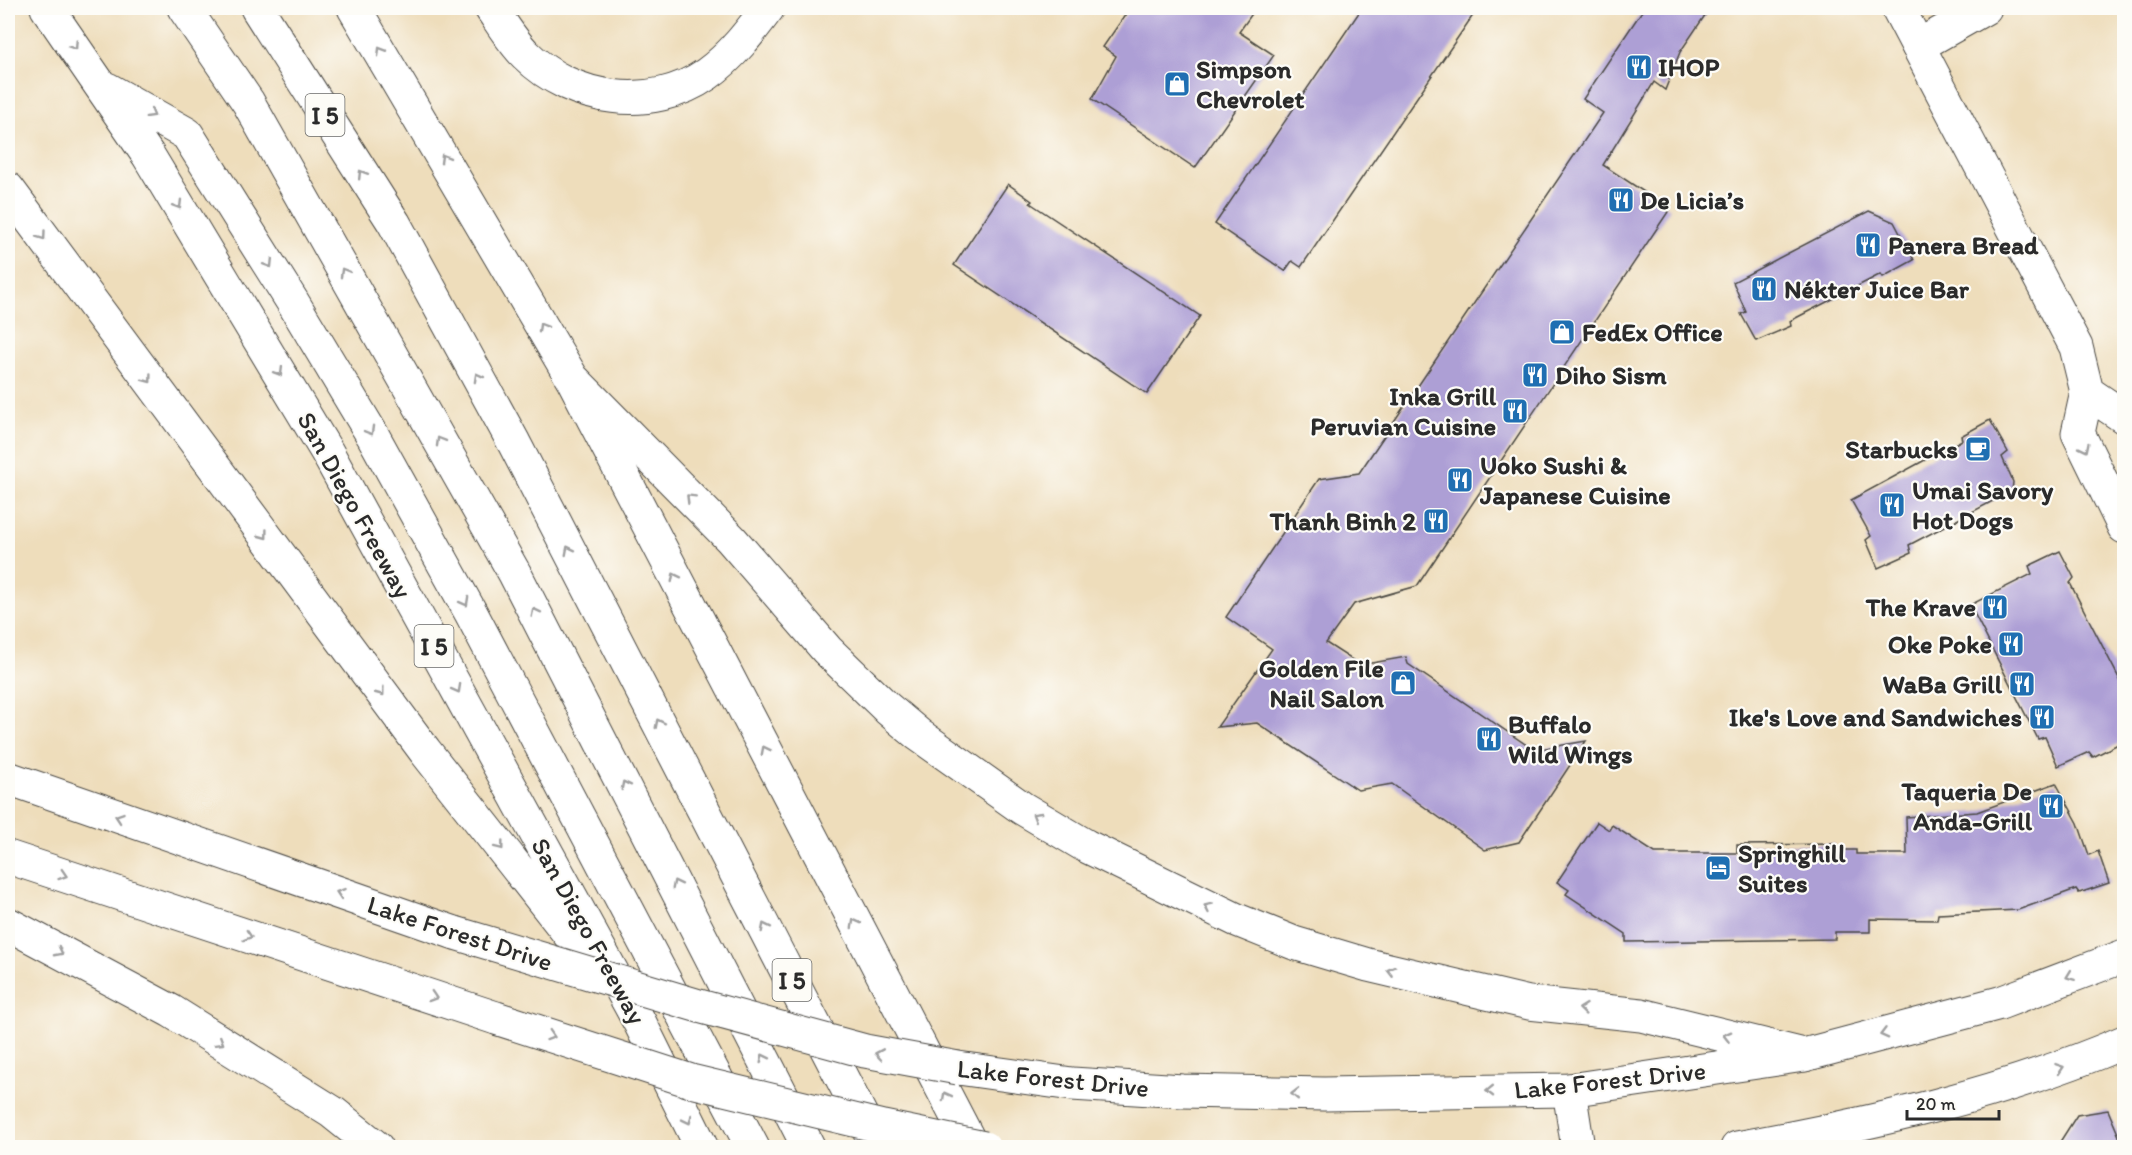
<svg xmlns="http://www.w3.org/2000/svg" width="2132" height="1155" viewBox="0 0 2132 1155" font-family="Itim,sans-serif">
<style>
.building{fill:#ad9fd5}
.lines{fill:none;stroke-linecap:round;stroke-linejoin:round}
.minor-casing{stroke:#484641;stroke-width:35}
.major-casing{stroke:#484641;stroke-width:35}
.highway-casing{stroke:#484641;stroke-width:35}
.minor{stroke:#fff;stroke-width:33}
.major{stroke:#fff;stroke-width:33}
.highway{stroke:#fff;stroke-width:33}
.major-bridge-casing{stroke:#484641;stroke-width:35;stroke-linecap:butt}
.major-bridge{stroke:#fff;stroke-width:33}
.oneway{stroke:#a0a0a0}
.labels{text-anchor:middle;dominant-baseline:central;stroke-width:4.5;stroke-linejoin:round;paint-order:stroke}
.shield{fill:#fdfcf7;stroke:#6a6a68;stroke-width:1.5}
.shield-label{font-size:24px;font-weight:bold;fill:#2b2b2b}
.poi-label{font-size:26px;font-weight:bold;fill:#2b2b2b;stroke:#fdfcf7;text-anchor:start}
.street-label{font-size:26px;fill:#2b2b2b;stroke:#fdfcf7}
</style>
<rect width="100%" height="100%" fill="#fdfcf7"/>
<filter id="ink" filterUnits="userSpaceOnUse"><feTurbulence type="fractalNoise" baseFrequency=".0167" numOctaves="2"/><feDisplacementMap in="SourceGraphic" scale="12" xChannelSelector="R" yChannelSelector="G"/><feConvolveMatrix kernelMatrix="1 2 1 2 8 2 1 2 1" color-interpolation-filters="sRGB"/></filter>
<filter id="wash" filterUnits="userSpaceOnUse"><feTurbulence type="fractalNoise" baseFrequency=".008" numOctaves="4" result="noise"/><feDisplacementMap in="SourceGraphic" scale="24" xChannelSelector="R" yChannelSelector="G"/><feGaussianBlur stdDeviation="1.35" result="paint"/><feColorMatrix in="noise" values="0 0 0 0 0 0 0 0 0 0 0 0 0 0 0 0 0 1.4 0 .05"/><feComposite in="paint" operator="in"/></filter>
<g filter="url(#wash)">
<rect width="100%" height="100%" fill="#edb"/>
<g id="blocks">
<path class="building" d="M1130,8H1256L1239,32L1274,55L1195,168L1092,99L1116,56L1103,47Z
M1362,8H1478L1301,267L1292,261L1285,271L1215,224Z
M1644,8H1710L1680,52L1665,90L1654,82L1603,165L1670,209L1417,586L1354,604L1326,643L1360,665L1406,657L1408,664L1534,750L1586,741L1519,842L1485,850L1392,784L1358,790L1257,723L1217,727L1272,649L1226,617L1319,479L1359,473L1603,113L1583,99Z
M1008,184L1032,201L1030,203L1200,316L1147,394L954,265Z
M1869,211L1894,222L1914,260L1883,277L1881,274L1790,321L1791,326L1756,341L1741,314L1746,312L1733,282Z
M1990,420L2008,452L2002,457L2013,482L2012,491L1909,545L1911,553L1878,568L1866,540L1871,536L1851,500L1962,440L1961,436Z
M2060,551L2074,578L2070,583L2124,688V741L2093,757L2089,752L2058,766L2045,737L2038,739L1970,605L2032,574L2029,566Z
M2056,783L2078,823L2089,855L2098,851L2109,883L2079,893L2076,889L2018,910L1938,914L1937,920L1870,919V932H1835V939L1626,942V934L1566,894L1569,890L1557,882L1597,822L1609,830L1612,825L1655,853H1737V845L1834,844V850H1856V854H1907L1906,817L1977,812Z
M2108,1110L2124,1148H2056L2077,1115Z"/>
</g>
</g>
<g filter="url(#ink)">
<use href="#blocks" fill-opacity="0" stroke="#484641" stroke-width="1.5"/>
<g class="lines">
<defs>
<path id="minor" d="M491,8C502,24 512,41 526,55C572,101 652,113 707,74C732,56 750,32 768,8
M1918,46L1985,8"/>
<path id="major" d="M1898,8L2076,347L2087,392L2078,433L2124,527
M2087,392L2124,417
M8,778L455,933
M8,857L496,1018
M958,1068L1072,1084L1183,1091L1324,1094L1569,1090L1804,1055L2000,1003L2124,956
M1737,1148C1870,1124 2000,1095 2124,1042"/>
<path id="highway" d="M47,8L148,155L327,452L640,1023L702,1148
M184,8L248,102L515,574L809,1148
M257,8L394,223L514,443L878,1148
M354,8L572,378L973,1148
M107,89L187,134L292,301L373,436L471,613L753,1148
M8,189L425,751L581,949
M572,378L731,539L827,650L888,709L919,735L1022,808L1086,846L1237,920L1294,943L1368,965L1529,1003L1641,1015L1804,1055
M8,924L171,1011L332,1112L377,1148
M1569,1090L1578,1148"/>
</defs>
<use href="#minor" class="minor-casing"/>
<use href="#major" class="major-casing"/>
<use href="#highway" class="highway-casing"/>
<use href="#minor" class="minor"/>
<use href="#major" class="major"/>
<use href="#highway" class="highway"/>
<defs>
<path id="major-bridge" d="M455,933L699,1006L865,1051L958,1068
M496,1018L691,1081L883,1127L984,1148"/>
</defs>
<use href="#major-bridge" class="major-bridge-casing"/>
<use href="#major-bridge" class="major-bridge"/>
</g>
<defs><path id="oneway-chevron" d="M-2-3.5L2.5 0L-2 3.5" fill="none" stroke-width="1.6" stroke-linecap="round" stroke-linejoin="round" transform="scale(1.5)"/></defs>
<g class="oneway">
<use href="#oneway-chevron" transform="translate(74 46) rotate(56)"/>
<use href="#oneway-chevron" transform="translate(381 51) rotate(-121)"/>
<use href="#oneway-chevron" transform="translate(151 114) rotate(30)"/>
<use href="#oneway-chevron" transform="translate(444 158) rotate(-120)"/>
<use href="#oneway-chevron" transform="translate(362 174) rotate(-122)"/>
<use href="#oneway-chevron" transform="translate(178 205) rotate(59)"/>
<use href="#oneway-chevron" transform="translate(42 236) rotate(54)"/>
<use href="#oneway-chevron" transform="translate(269 264) rotate(58)"/>
<use href="#oneway-chevron" transform="translate(344 272) rotate(-120)"/>
<use href="#oneway-chevron" transform="translate(542 327) rotate(-120)"/>
<use href="#oneway-chevron" transform="translate(279 372) rotate(59)"/>
<use href="#oneway-chevron" transform="translate(478 377) rotate(-119)"/>
<use href="#oneway-chevron" transform="translate(148 379) rotate(53)"/>
<use href="#oneway-chevron" transform="translate(370 431) rotate(60)"/>
<use href="#oneway-chevron" transform="translate(440 441) rotate(-120)"/>
<use href="#oneway-chevron" transform="translate(2085 448) rotate(64)"/>
<use href="#oneway-chevron" transform="translate(690 498) rotate(-135)"/>
<use href="#oneway-chevron" transform="translate(264 535) rotate(53)"/>
<use href="#oneway-chevron" transform="translate(569 550) rotate(-117)"/>
<use href="#oneway-chevron" transform="translate(675 577) rotate(-117)"/>
<use href="#oneway-chevron" transform="translate(465 602) rotate(61)"/>
<use href="#oneway-chevron" transform="translate(535 612) rotate(-117)"/>
<use href="#oneway-chevron" transform="translate(457 689) rotate(61)"/>
<use href="#oneway-chevron" transform="translate(381 692) rotate(53)"/>
<use href="#oneway-chevron" transform="translate(659 723) rotate(-117)"/>
<use href="#oneway-chevron" transform="translate(765 750) rotate(-117)"/>
<use href="#oneway-chevron" transform="translate(625 785) rotate(-117)"/>
<use href="#oneway-chevron" transform="translate(1036 816) rotate(-149)"/>
<use href="#oneway-chevron" transform="translate(119 817) rotate(-161)"/>
<use href="#oneway-chevron" transform="translate(500 846) rotate(52)"/>
<use href="#oneway-chevron" transform="translate(63 875) rotate(18)"/>
<use href="#oneway-chevron" transform="translate(676 884) rotate(-117)"/>
<use href="#oneway-chevron" transform="translate(340 893) rotate(-161)"/>
<use href="#oneway-chevron" transform="translate(1208 907) rotate(-155)"/>
<use href="#oneway-chevron" transform="translate(855 923) rotate(-118)"/>
<use href="#oneway-chevron" transform="translate(765 927) rotate(-117)"/>
<use href="#oneway-chevron" transform="translate(248 936) rotate(18)"/>
<use href="#oneway-chevron" transform="translate(59 952) rotate(28)"/>
<use href="#oneway-chevron" transform="translate(1391 971) rotate(-166)"/>
<use href="#oneway-chevron" transform="translate(2070 976) rotate(159)"/>
<use href="#oneway-chevron" transform="translate(433 997) rotate(18)"/>
<use href="#oneway-chevron" transform="translate(1583 1009) rotate(-174)"/>
<use href="#oneway-chevron" transform="translate(1884 1034) rotate(165)"/>
<use href="#oneway-chevron" transform="translate(551 1036) rotate(18)"/>
<use href="#oneway-chevron" transform="translate(1727 1036) rotate(-166)"/>
<use href="#oneway-chevron" transform="translate(220 1042) rotate(32)"/>
<use href="#oneway-chevron" transform="translate(879 1054) rotate(-170)"/>
<use href="#oneway-chevron" transform="translate(764 1058) rotate(-117)"/>
<use href="#oneway-chevron" transform="translate(2060 1068) rotate(-19)"/>
<use href="#oneway-chevron" transform="translate(1490 1091) rotate(179)"/>
<use href="#oneway-chevron" transform="translate(1295 1094) rotate(-179)"/>
<use href="#oneway-chevron" transform="translate(946 1096) rotate(-118)"/>
<use href="#oneway-chevron" transform="translate(688 1120) rotate(64)"/>
</g>
</g>
<defs>
<symbol id="restaurant-square" viewBox="-11 -11 22 22"><rect x="-9" y="-9" width="18" height="18" rx="4" fill="#1f6fb2" stroke="#fdfcf7"/><path d="M-5-6h1v4h1v-4h1v4h1v-4h1v5L-1.5 .5V6h-2V.5L-5-1ZM5-6V6H3V1.5H1.5Q1.5-4 5-6Z" fill="#fff"/></symbol>
<symbol id="shop-square" viewBox="-11 -11 22 22"><rect x="-9" y="-9" width="18" height="18" rx="4" fill="#1f6fb2" stroke="#fdfcf7"/><path d="M-5-2.5h2.3a2.7 3.5 0 0 1 5.4 0H5L5.5 6h-11ZM-1.5-2.5h3a1.5 2.3 0 0 0-3 0Z" fill="#fff"/></symbol>
<symbol id="cafe-square" viewBox="-11 -11 22 22"><rect x="-9" y="-9" width="18" height="18" rx="4" fill="#1f6fb2" stroke="#fdfcf7"/><path d="M-5.5-4.5H6V0H3Q3 3.5 0 3.5H-2.5Q-5.5 3.5-5.5 0ZM3-3.2v2h1.7v-2ZM-6 4.5H4V6H-6Z" fill="#fff"/></symbol>
<symbol id="hotel-square" viewBox="-11 -11 22 22"><rect x="-9" y="-9" width="18" height="18" rx="4" fill="#1f6fb2" stroke="#fdfcf7"/><path d="M-6-4.5h1.5V1H6V5H4.5V3h-9V5H-6ZM-4 0a1.8 1.8 0 1 1 3.6 0ZM.5 0V-2.5h3Q6-2.5 6 0Z" fill="#fff"/></symbol>
</defs>
<g fill-rule="evenodd">
<use href="#restaurant-square" x="1624" y="52" width="30" height="30"/>
<use href="#shop-square" x="1162" y="69" width="30" height="30"/>
<use href="#restaurant-square" x="1606" y="185" width="30" height="30"/>
<use href="#restaurant-square" x="1853" y="230" width="30" height="30"/>
<use href="#restaurant-square" x="1749" y="274" width="30" height="30"/>
<use href="#shop-square" x="1547" y="317" width="30" height="30"/>
<use href="#restaurant-square" x="1520" y="360" width="30" height="30"/>
<use href="#restaurant-square" x="1500" y="396" width="30" height="30"/>
<use href="#cafe-square" x="1963" y="434" width="30" height="30"/>
<use href="#restaurant-square" x="1445" y="465" width="30" height="30"/>
<use href="#restaurant-square" x="1877" y="490" width="30" height="30"/>
<use href="#restaurant-square" x="1421" y="506" width="30" height="30"/>
<use href="#restaurant-square" x="1980" y="592" width="30" height="30"/>
<use href="#restaurant-square" x="1996" y="629" width="30" height="30"/>
<use href="#shop-square" x="1388" y="668" width="30" height="30"/>
<use href="#restaurant-square" x="2007" y="669" width="30" height="30"/>
<use href="#restaurant-square" x="2027" y="702" width="30" height="30"/>
<use href="#restaurant-square" x="1474" y="724" width="30" height="30"/>
<use href="#restaurant-square" x="2036" y="791" width="30" height="30"/>
<use href="#hotel-square" x="1703" y="853" width="30" height="30"/>
</g>
<g class="labels">
<g class="shield">
<rect x="305.5" y="94" width="39" height="42" rx="4.5"/>
<rect x="414.5" y="625" width="39" height="42" rx="4.5"/>
<rect x="772.5" y="959" width="39" height="42" rx="4.5"/>
</g>
<g class="shield-label">
<text x="325" y="115">I 5</text>
<text x="434" y="646">I 5</text>
<text x="792" y="980">I 5</text>
</g>
<g class="poi-label">
<text x="1658" y="67">IHOP</text>
<text x="1196" y="69">Simpson<tspan x="1196" dy="30">Chevrolet</tspan></text>
<text x="1640" y="200">De Licia’s</text>
<text x="1888" y="245">Panera Bread</text>
<text x="1784" y="289">Nékter Juice Bar</text>
<text x="1582" y="332">FedEx Office</text>
<text x="1555" y="375">Diho Sism</text>
<text x="1496" y="396" text-anchor="end">Inka Grill<tspan x="1496" dy="30">Peruvian Cuisine</tspan></text>
<text x="1958" y="449" text-anchor="end">Starbucks</text>
<text x="1480" y="465">Uoko Sushi &amp;<tspan x="1480" dy="30">Japanese Cuisine</tspan></text>
<text x="1912" y="490">Umai Savory<tspan x="1912" dy="30">Hot Dogs</tspan></text>
<text x="1416" y="521" text-anchor="end">Thanh Binh 2</text>
<text x="1976" y="607" text-anchor="end">The Krave</text>
<text x="1992" y="644" text-anchor="end">Oke Poke</text>
<text x="1384" y="668" text-anchor="end">Golden File<tspan x="1384" dy="30">Nail Salon</tspan></text>
<text x="2002" y="684" text-anchor="end">WaBa Grill</text>
<text x="2022" y="717" text-anchor="end">Ike's Love and Sandwiches</text>
<text x="1508" y="724">Buffalo<tspan x="1508" dy="30">Wild Wings</tspan></text>
<text x="2032" y="791" text-anchor="end">Taqueria De<tspan x="2032" dy="30">Anda-Grill</tspan></text>
<text x="1738" y="853">Springhill<tspan x="1738" dy="30">Suites</tspan></text>
</g>
<g class="street-label">
<text transform="translate(355 505) rotate(61)">San Diego Freeway</text>
<text transform="translate(589 931) rotate(61)">San Diego Freeway</text>
<text transform="translate(460 933) rotate(18)">Lake Forest Drive</text>
<text transform="translate(1053 1078) rotate(6)">Lake Forest Drive</text>
<text transform="translate(1610 1080) rotate(-6)">Lake Forest Drive</text>
</g>
</g>
<rect width="2132" height="1155" fill="none" stroke="#fdfcf7" stroke-width="30"/>
<path d="M1907 1110v9h92v-9" fill="none" stroke="#2b2b2b" stroke-width="3"/>
<text x="1916" y="1110" font-size="18" fill="#2b2b2b" stroke="#fdfcf7" stroke-width="4.5" paint-order="stroke">20 m</text>
</svg>
